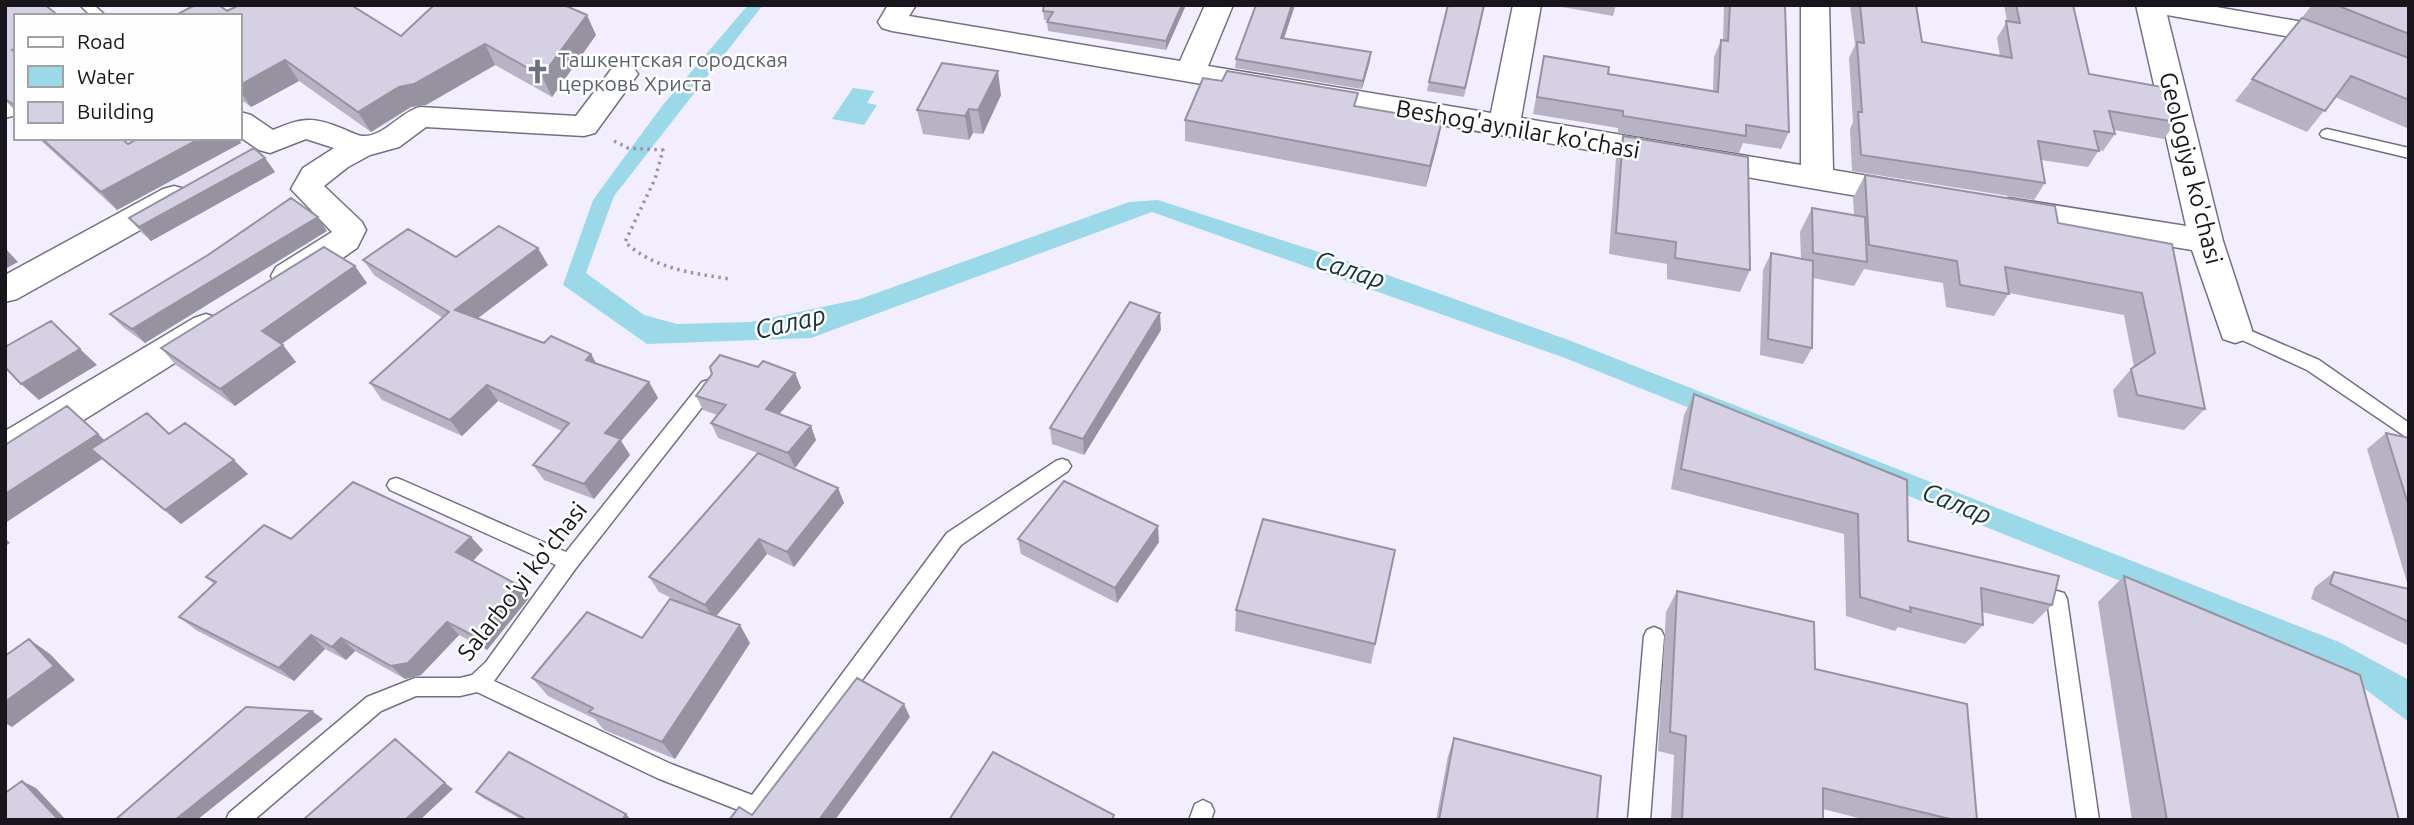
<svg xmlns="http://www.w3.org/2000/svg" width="2414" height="825" viewBox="0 0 2414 825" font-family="Ubuntu,sans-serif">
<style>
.water{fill:#9bd8e8}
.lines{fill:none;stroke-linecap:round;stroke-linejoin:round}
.service-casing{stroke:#756f82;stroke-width:3}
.minor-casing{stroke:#756f82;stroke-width:3}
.path{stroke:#9894a2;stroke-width:3.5;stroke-dasharray:2.5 4.5;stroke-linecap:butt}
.service{fill:#fff;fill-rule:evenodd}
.minor{fill:#fff;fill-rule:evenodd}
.wall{fill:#b8b3c4}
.shaded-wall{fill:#9692a0}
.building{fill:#d6d0e4;stroke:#9692a0;stroke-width:2}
.labels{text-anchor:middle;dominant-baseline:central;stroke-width:5;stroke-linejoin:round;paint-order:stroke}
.far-worship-label{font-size:21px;fill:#5b616d;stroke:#fefefe;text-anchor:start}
.street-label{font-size:24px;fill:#18151d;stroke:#fefefe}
.water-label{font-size:26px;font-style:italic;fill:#15343b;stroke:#fefefe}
</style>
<rect width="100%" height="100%" fill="#f3eeff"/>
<path class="water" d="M748,5H763L614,196L586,273L644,315L677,324L751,322L860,299L1129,202L1158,200L1371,269L1571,341L2339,642L2409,680V722L2337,668L1565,358L1152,212L811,338L647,344L563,285L593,200L662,106Z
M853,88L874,91L867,103L877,105L864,125L832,119Z"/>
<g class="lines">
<defs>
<path id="service" d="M80,5H94L106,16H91Z
M2327,129L2409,148V158L2322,137L2320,134L2322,131Z
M2235,324L2319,360L2409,423V439L2307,370L2229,334L2227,330L2229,326Z
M708,380L714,382L717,387L714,392L576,568L494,681L671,764L752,795L947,533L1056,461L1062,459L1068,461L1071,466L1068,471L961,545L764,814L756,817L657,778L477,692L460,696H416L381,711L254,820H226L229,813L367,697L415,678H460L472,675L486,662L556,565L390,490L387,485L390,480L396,478L402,480L566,552L702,382Z
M2057,591L2064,593L2067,599L2099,820H2077L2047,599L2050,593Z
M1654,627L1661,630L1664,636L1650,820H1628L1644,636L1647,630Z
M1203,800L1211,804L1214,811L1211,820H1189L1195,804Z"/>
<path id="minor" d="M888,5H916L909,16L1180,61L1205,5H1233L1208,66L1491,113L1513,5H1541L1521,118L1801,165V5H1829L1833,170L1910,183L1921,186L1926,194L1921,202L1910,205L892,31L882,28L878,22Z
M2136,5H2205L2303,22L2409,65V85L2296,38L2167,15L2223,241L2252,330L2247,339L2235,343L2223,339L2192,250L2009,220L1998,217L1993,209L1998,201L2009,198L2186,226Z
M623,65L633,67L638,74L595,133L584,136L426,127L399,147L370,155L348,167L324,186L362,222L366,230L357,248C334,263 303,293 276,285L271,276L276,267L332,232L291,189L303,168L334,148L306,139L270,153L259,150L240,137V112L251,115L273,130C301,118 312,116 341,128C347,130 355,135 362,136C383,138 400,112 420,107L576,116L613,67Z
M16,93V115L5,118V96Z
M174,186L185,189L190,197L185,205L17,299L5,302V275L163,189Z
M206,314L218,318L223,327L218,336L18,461L5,465V431L194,318Z"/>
</defs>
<use href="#service" class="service-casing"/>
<use href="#minor" class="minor-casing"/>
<path class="path" d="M614,141L628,148L663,150L655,179L625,242C654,269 692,273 730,279"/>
<use href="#service" class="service"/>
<use href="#minor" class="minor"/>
</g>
<path class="wall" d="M5,5L16,16V112L5,100Z
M1186,5L1166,50L1048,31L1047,22L1048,20H1044L1043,11Z
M1295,5L1284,38L1370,61L1362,89L1235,68L1236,59Z
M1485,5L1464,97L1427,91L1429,82Z
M1551,5H1616L1613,16Z
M1724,5H1785L1789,132L1781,149L1743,143L1739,153L1618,133V128L1533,114L1544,56L1608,74L1713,91L1714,57L1721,40H1723Z
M1850,5H1916L1922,42L2000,56L1997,38L2007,21L2004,5H2073L2089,74L2176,122L2164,139L2114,130L2115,134L2103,151L2099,150L2088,167L2041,160L2045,183L2034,200L1852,171L1850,129L1853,122L1849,58L1855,45Z
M2312,5H2409V129L2335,97L2307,132L2235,101Z
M227,11L401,36L596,35L552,97L495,65L426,105L411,107L371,132L299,81L251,107L240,99V16Z
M1001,95L983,134L973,133L969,140L923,134L917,110Z
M1356,107L1438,142L1426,187L1185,141V120Z
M1623,136L1750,270L1740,292L1667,279V264L1609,254L1616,158Z
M38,138H121L128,144L139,138H238L241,143L117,210Z
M265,158L275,172L151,241L141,232L129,218Z
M1865,175L2058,223L2172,244L2205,409L2184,430L2118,417L2113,390L2131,369L2134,367L2124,315L2009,293L1994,316L1946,307L1943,283L1864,269L1854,286L1813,278L1812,348L1803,364L1760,355L1763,270L1771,253L1801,259L1800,232L1812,208L1854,215L1853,198Z
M327,231L145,343L123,327L110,314Z
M456,257L548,265L477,319L544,343L591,354L596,363L649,382L658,398L621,441L630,455L594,499L544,480L533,465L562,431L498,401L462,436L382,400L370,383L443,318L375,276L363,260Z
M367,283L281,344L296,362L235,406L176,365L161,348Z
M1161,330L1084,455L1052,444L1050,428Z
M758,367L795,373L801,388L779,414L816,440L795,468L764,456L838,488L844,503L794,567L767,554L716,616L750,643L675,759L604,730L595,719L548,696L532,678L642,638L681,603L659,592L649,577L758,453L718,438L711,423L717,415L703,410L696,396Z
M1694,394L1908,541L2052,605L2033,624L1982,612L1983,625L1965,644L1898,627L1895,631L1846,616L1844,534L1671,489L1684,415Z
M2386,433L2409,438V589L2367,449Z
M169,434L248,474L181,524L102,459L5,523L105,440Z
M291,539L483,550L473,561L518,585L529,598L487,650L459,635L421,675L405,679L355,651L346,660L325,649L294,681L196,630L179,617L214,584L206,577Z
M1018,539L1159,542L1117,603L1021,554Z
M1395,550L1371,664L1235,631L1236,610Z
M2334,572L2409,589V646L2311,599L2315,587Z
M2124,576L2399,820H2132L2098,602Z
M1677,591L1815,669L1977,820H1866L1823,809V820H1671L1674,755L1658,751L1666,612Z
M1454,738L1597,820H1436L1448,756Z
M476,792L631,820H522L483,798Z"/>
<path class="shaded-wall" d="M1182,5H1186L1166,50V41Z
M1292,5H1295L1281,47V38Z
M587,15L596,35L552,97L542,76Z
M485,44L495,65L426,105L411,107L371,132L358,112L399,87Z
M1371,52L1370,61L1362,89L1363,81Z
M285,60L299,81L251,107L240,91V85Z
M998,71L1001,95L983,134L978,110Z
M969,109L973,133L969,140L965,116Z
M1442,121L1438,142L1426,187L1430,166Z
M201,138H238L241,143L117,210L101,192Z
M265,158L275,172L151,241L139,227Z
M318,217L327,231L145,343L132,329Z
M5,248L18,262L5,269Z
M538,248L548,265L466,327L455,310Z
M355,266L367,283L276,348L262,331Z
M1160,313L1161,330L1084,455L1083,439Z
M283,345L296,362L235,406L220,389Z
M80,349L97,365L39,400L21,384Z
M591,354L600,371L586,360Z
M795,373L801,388L772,423L766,409Z
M649,382L658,398L621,441L630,455L594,499L584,484L605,433Z
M487,385L498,401L462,436L450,420Z
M811,426L816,440L795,468L788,453Z
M98,434L115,450L91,449L102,459L5,523V494Z
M234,460L248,474L181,524L165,510Z
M838,488L844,503L794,567L787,552Z
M1158,526L1159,542L1117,603L1115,588Z
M471,537L483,550L468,566L456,552Z
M5,538L10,543L5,546Z
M759,539L767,554L714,619L705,605Z
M518,585L529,598L487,650L476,637Z
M447,622L459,635L421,675L405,679L391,666Z
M740,625L750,643L675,759L662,742Z
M311,635L325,649L294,681L279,668Z
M341,638L355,651L346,660L332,647Z
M29,639L50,654L75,680L12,727L5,723V702Z
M904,704L910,717L835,820H819Z
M312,711L323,719L197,820H175Z
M22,781L36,788L66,820H59Z
M445,783L453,789L420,820H405Z
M626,814L631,820H622Z"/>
<path class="building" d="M5,5H45L59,16H16V48L12,50L16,53V106L5,99Z
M195,5H219L227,11L239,5H351L401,36L434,5H564L587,15L542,76L485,44L414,84L399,87L358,112L285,60L240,85V16H174Z
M1044,5H1182L1166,41L1047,22L1053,12L1043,11Z
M1256,5H1292L1281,38L1371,52L1363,81L1236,59Z
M1448,5H1484L1465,88L1429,82Z
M1730,5H1785L1789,132L1746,125V136L1623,116V111L1537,97L1544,56L1609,67L1608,74L1718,92L1721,40L1728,41Z
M1860,5H1916L1922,42L2012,58L2006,21L2020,23L2016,5H2073L2089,74L2168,88L2176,122L2109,111L2115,134L2094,131L2099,151L2038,141L2045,183L1861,155L1858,112H1862L1857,42L1864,43Z
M2336,5H2409V34Z
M2302,18L2409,58V100L2351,76L2325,111L2252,79Z
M942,63L998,71L978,110L969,109L965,116L917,110Z
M1227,71L1358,93L1354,106L1442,121L1430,166L1185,120L1203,78L1222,81Z
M1623,136L1748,157L1750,270L1675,258L1676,242L1616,233Z
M41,138H121L128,144L139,138H201L101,192Z
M254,148L265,158L139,227L129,218Z
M1865,175L2055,206L2058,223L2172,244L2205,409L2137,395L2131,369L2155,353L2142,293L2005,267L2009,294L1960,285L1957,261L1869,245Z
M291,198L318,217L132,329L110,314L208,255Z
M1812,208L1865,217L1867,262L1813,253Z
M499,226L538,248L455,310L544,343L551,336L591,354L586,360L649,382L605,433L621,439L584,484L533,465L569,423L487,385L450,420L370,383L449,312L363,260L408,229L456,257Z
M324,247L355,266L262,331L283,345L220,389L161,348Z
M1771,253L1813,261L1812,348L1768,339Z
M1130,302L1160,313L1083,439L1050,428Z
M51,321L80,349L21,384L5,367V347Z
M720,355L758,367L763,361L795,373L766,409L811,426L788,453L711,423L726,405L696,396L712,374L710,367Z
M1694,394L1907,480L1908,541L2059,576L2052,605L1981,588L1983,625L1910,607L1911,612L1860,597L1858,514L1681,469Z
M67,406L98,434L5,494V445Z
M147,413L169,434L185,423L234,460L165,510L91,449Z
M2386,433L2409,438V507Z
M758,453L838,488L787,552L759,539L705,605L649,577Z
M1064,481L1158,526L1115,588L1018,539Z
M353,482L471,537L456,552L518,585L476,637L447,622L408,663L391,666L341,638L332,647L311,635L279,668L179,617L216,582L206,577L264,525L291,539Z
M1263,519L1395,550L1375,644L1236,610Z
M2334,572L2409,589V622L2330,584Z
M2124,576L2360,675L2399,820H2167Z
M1677,591L1814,622L1815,669L1967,704L1977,820H1954L1823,788V820H1682L1686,736L1670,732Z
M670,599L740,625L662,742L589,712L593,708L532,678L587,612L642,638Z
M29,639L54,666L5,702V656Z
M857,678L904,704L819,820H729L739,807L752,815Z
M246,707L312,711L175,820H115Z
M1454,738L1601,776L1597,820H1439Z
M395,739L445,783L405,820H303Z
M509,752L626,814L622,820H527L476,792Z
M993,752L1114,815L1112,820H949Z
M22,781L59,820H5V793Z"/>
<defs>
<symbol id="church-bare" viewBox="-9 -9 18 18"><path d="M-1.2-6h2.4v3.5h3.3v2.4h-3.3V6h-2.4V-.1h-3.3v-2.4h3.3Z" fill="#6b7280" stroke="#fefefe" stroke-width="2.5" paint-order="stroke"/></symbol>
</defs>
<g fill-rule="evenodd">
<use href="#church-bare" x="520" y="54" width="35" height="35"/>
</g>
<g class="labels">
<g class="far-worship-label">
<text x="558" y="59">Ташкентская городская<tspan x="558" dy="24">церковь Христа</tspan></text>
</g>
<g class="street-label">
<text transform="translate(1518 129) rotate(10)">Beshog'aynilar ko'chasi</text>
<text transform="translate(2191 168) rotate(76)">Geologiya ko'chasi</text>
<text transform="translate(522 581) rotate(-52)">Salarbo'yi ko'chasi</text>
</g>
<g class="water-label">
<text transform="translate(1350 269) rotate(18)">Салар</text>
<text transform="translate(790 322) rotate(-13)">Салар</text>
<text transform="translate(1957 503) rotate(22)">Салар</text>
</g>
</g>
<rect width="2414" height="825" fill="none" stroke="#18151d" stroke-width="14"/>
<rect x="14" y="14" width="228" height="126" fill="#fefefe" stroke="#a2a1a4" stroke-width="2"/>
<rect x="28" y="37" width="35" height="10" fill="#ffffff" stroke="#a2a1a4" stroke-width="2"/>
<text x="77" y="49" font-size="21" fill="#18151d">Road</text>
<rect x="28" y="66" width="35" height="21" fill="#9bd8e8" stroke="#a2a1a4" stroke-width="2"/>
<text x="77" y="84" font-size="21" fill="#18151d">Water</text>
<rect x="28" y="102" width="35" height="21" fill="#d6d0e4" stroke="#a2a1a4" stroke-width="2"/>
<text x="77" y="119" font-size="21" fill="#18151d">Building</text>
</svg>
